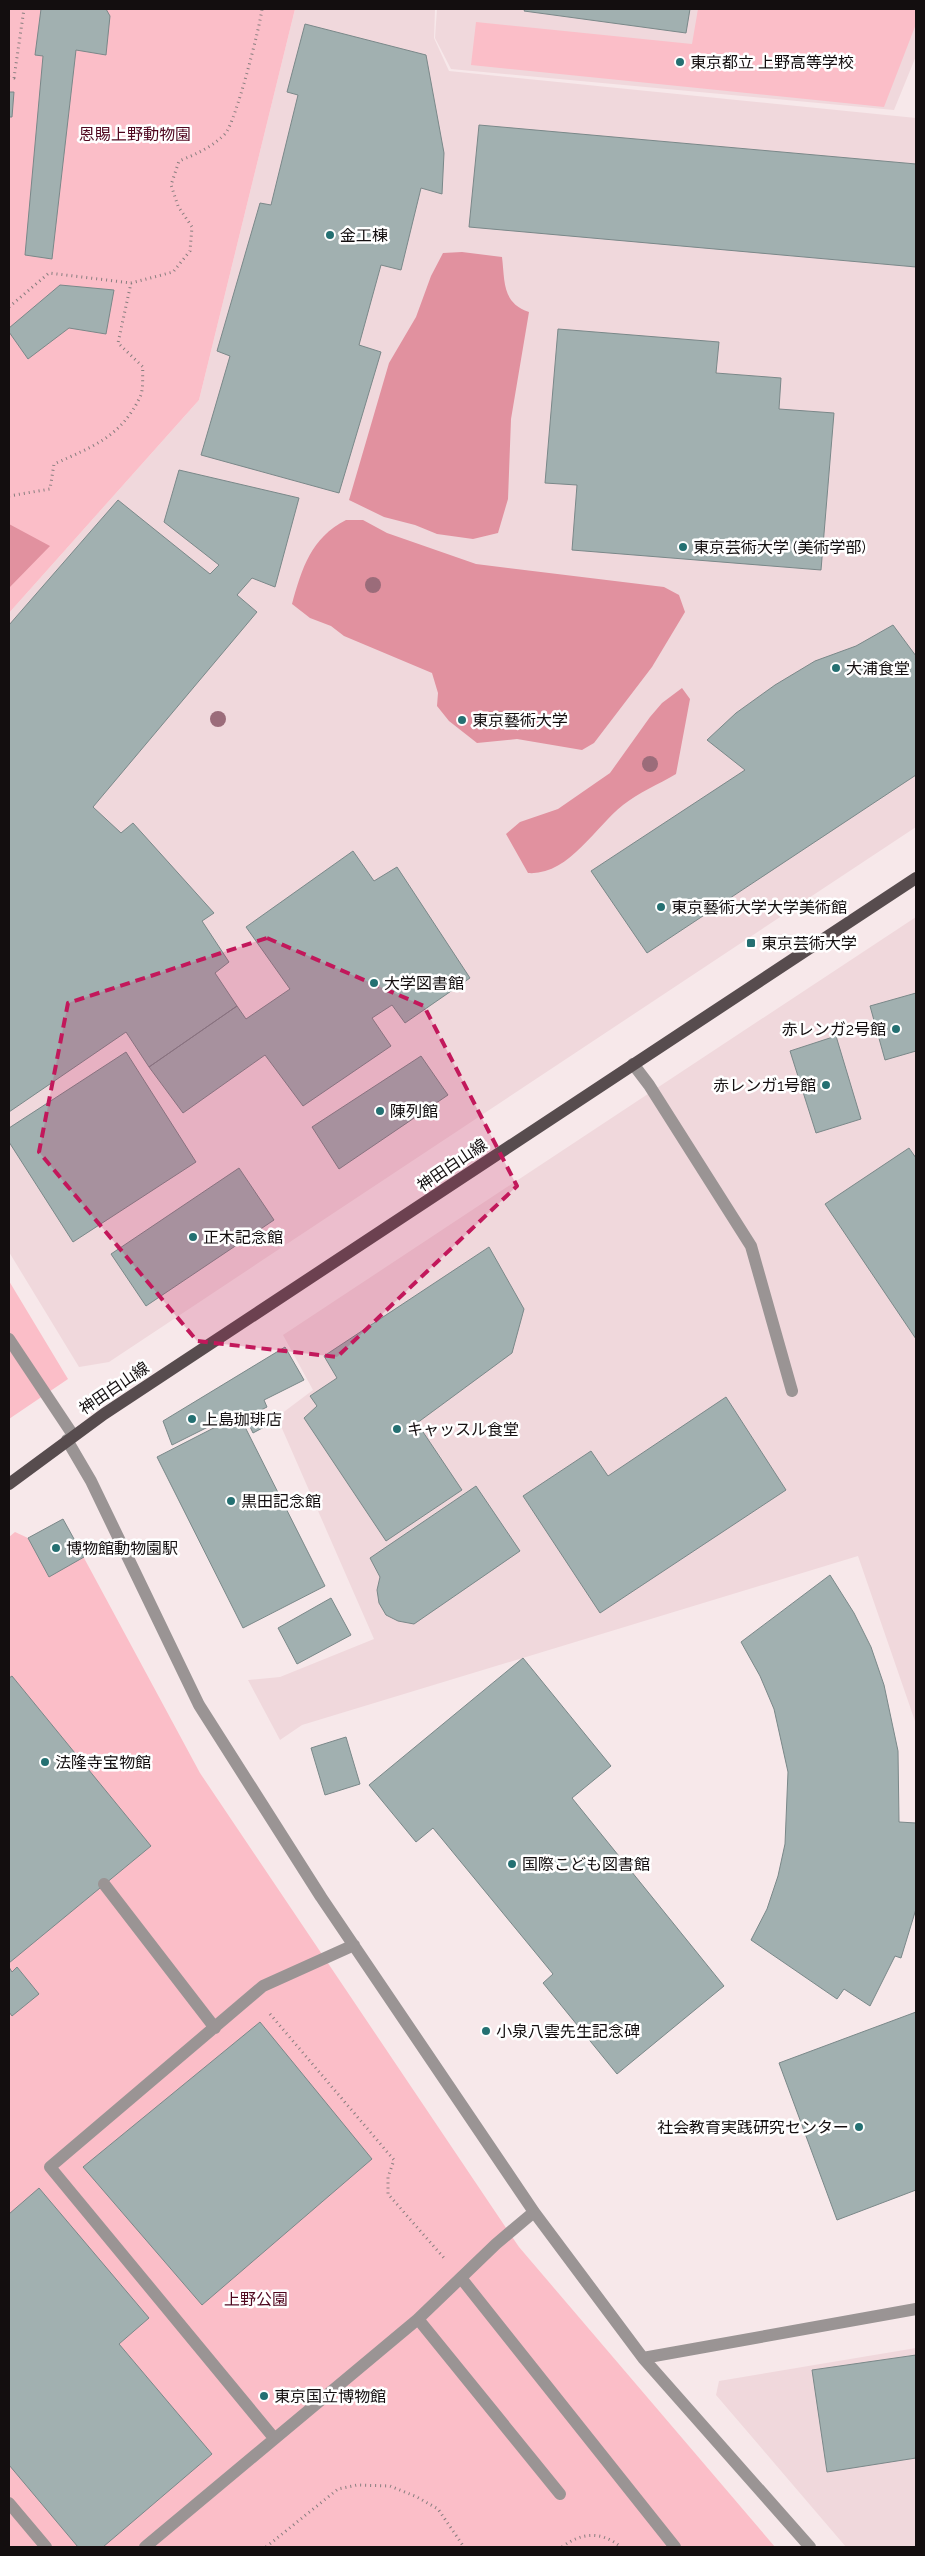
<svg xmlns="http://www.w3.org/2000/svg" width="925" height="2556" viewBox="0 0 925 2556" font-family="Raleway,'Noto Sans JP',sans-serif">
<style>
.built{fill:#f0d8dc}
.green{fill:#fbbec8}
.forest{fill:#e1919f}
.building{fill:#a1b0b0;stroke:#7a8889}
.lines{fill:none;stroke-linecap:round;stroke-linejoin:round}
.path{stroke:#887e7f;stroke-width:3;stroke-dasharray:1 4;stroke-linecap:butt}
.minor{stroke:#9a9494;stroke-width:12}
.major{stroke:#574c4e;stroke-width:12}
.tree{fill:#9b6c7a}
.marked{fill:#c2185b;fill-opacity:0.2;stroke:#c2185b;stroke-width:4;stroke-dasharray:10 6;stroke-linejoin:round}
.poi-dot{fill:#247072;stroke:#fff;stroke-width:2}
.labels{text-anchor:middle;dominant-baseline:central;stroke-width:5;stroke-linejoin:round;paint-order:stroke}
.poi-label{font-size:16px;fill:#130e0f;stroke:#fff;text-anchor:start}
.park-label{font-size:16px;fill:#4f071f;stroke:#fff}
.street-label{font-size:16px;fill:#130e0f;stroke:#fff}
</style>
<rect width="100%" height="100%" fill="#f7e8ea"/>
<path class="built" d="M295,9H435L434,38L449,71L916,118V827L109,1362L79,1367L9,1252V613L199,400Z
M437,9H916V56L894,110L451,69L435,38Z
M916,917V1724L858,1556L302,1725L280,1740L248,1680L280,1677L374,1639L277,1417L313,1390L283,1335Z
M916,2348V2547H846L716,2395L719,2381Z"/>
<path class="green" d="M9,9H295L199,400L9,613Z
M698,9H916V24L884,107L471,65L476,22L692,44Z
M9,1281L68,1379L9,1419Z
M63,1519L200,1773L519,2247L775,2547H9V1537L15,1532L28,1538Z"/>
<path class="forest" d="M462,252L502,257C505,282 502,303 529,312L511,419L508,499L498,533L473,539L437,534L415,525L384,517L349,500L389,363L416,317L431,276L443,253Z
M346,520H363L387,533L476,564L664,587L679,595L685,612L652,667L594,743L582,750L517,739L477,743L449,721L437,706L438,693L432,673L344,636L331,626L310,618L292,604C302,568 311,538 346,520Z
M9,524L50,546L9,588Z
M682,688L690,699L676,774C659,784 638,793 623,805C595,827 568,876 528,873L506,834L520,822L558,809L610,773L650,717L662,703Z"/>
<path class="building" d="M41,9H106L110,16L106,55L76,50L52,259L25,255L43,56L35,55Z
M525,9H690L686,33L524,11Z
M305,24L426,55L444,153L442,194L421,188L401,270L381,265L359,345L381,352L339,493L201,455L230,356L217,351L260,203L271,205L298,95L287,92Z
M9,92H14L12,117H9Z
M479,125L916,164V267L469,227Z
M60,285L114,290L106,334L69,328L28,359L9,332V328Z
M558,329L719,342L716,373L781,378L779,409L834,413L821,570L572,550L577,485L545,483Z
M179,470L299,498L275,587L252,578L237,595L257,612L93,807L121,833L133,823L214,913L202,921L229,962L215,973L237,1006L149,1067L126,1032L9,1112V625L118,500L210,574L219,565L164,522Z
M893,625L916,656V775L647,953L591,871L745,770L707,740L736,713L775,685L815,661L856,646Z
M353,851L374,881L397,867L470,978L405,1023L392,1005L372,1018L391,1046L303,1106L265,1055L183,1113L149,1067L237,1006L246,1019L290,989L246,927Z
M916,993V1051L885,1060L870,1006Z
M836,1036L861,1119L816,1133L790,1051Z
M126,1052L196,1162L73,1242L9,1142V1128Z
M421,1056L448,1095L339,1169L312,1127Z
M909,1148L916,1158V1339L825,1204Z
M239,1168L274,1220L146,1306L111,1254Z
M489,1247L524,1309L512,1353L417,1423L462,1490L386,1541L304,1418L317,1406L310,1396L337,1378L324,1356Z
M285,1347L304,1380L264,1400L267,1407L261,1410L268,1425L253,1433L242,1410L172,1445L163,1421Z
M726,1397L786,1490L600,1613L523,1496L591,1451L608,1476Z
M239,1415L325,1586L243,1628L157,1457Z
M476,1486L520,1551L414,1624L398,1621L386,1615L379,1603L377,1590L380,1577L370,1558Z
M63,1519L84,1557L49,1577L28,1538Z
M830,1575L854,1613L871,1647L884,1685L898,1751L899,1822L916,1823V1909L901,1958L895,1956L870,2006L844,1989L837,1999L751,1940L767,1909L778,1876L785,1844L788,1772L774,1709L760,1676L741,1642Z
M331,1598L351,1635L297,1664L278,1628Z
M523,1658L611,1766L572,1798L724,1986L617,2074L543,1983L553,1974L433,1828L416,1842L369,1785Z
M12,1676L151,1846L9,1963V1678Z
M346,1737L360,1784L325,1795L311,1748Z
M9,1967L12,1972L17,1967L39,1994L12,2016L9,2012Z
M916,2012V2190L837,2220L779,2063Z
M260,2022L372,2159L202,2305L83,2167Z
M39,2188L149,2318L119,2344L212,2454L103,2547H78L9,2465V2214Z
M916,2355V2458L827,2472L812,2370Z"/>
<g class="lines">
<path class="path" d="M9,77L14,78L24,9
M9,307L49,273L131,283L173,272L190,251L192,227L178,206L171,185L179,161C196,154 211,148 225,134C235,124 260,27 262,9
M9,496L50,489L54,464C92,447 121,437 140,397C144,389 142,375 143,367L118,343L131,283
M270,2014L394,2160L388,2177V2194L444,2258
M266,2547L338,2489L357,2485L390,2486L417,2497L438,2509L464,2547
M562,2547C582,2532 601,2531 621,2547"/>
<path class="minor" d="M633,1064L649,1085L751,1246L792,1391
M9,1339L73,1435
M67,1440L91,1481L199,1705L321,1897L534,2212L643,2358L810,2547
M104,1884L215,2028
M461,2278L675,2547
M418,2319L560,2494
M643,2358L916,2309
M274,2438L50,2167L263,1986L354,1945
M9,2503L46,2547
M145,2547L418,2319L496,2244L534,2212"/>
<path class="major" d="M9,1484L104,1414L916,878"/>
</g>
<g class="tree">
<circle cx="373" cy="585" r="8"/>
<circle cx="218" cy="719" r="8"/>
<circle cx="650" cy="764" r="8"/>
</g>
<path class="marked" d="M267,938L424,1006L517,1186L337,1357L197,1341L39,1152L68,1003Z"/>
<g class="poi-dot">
<circle cx="680" cy="62" r="5"/>
<circle cx="330" cy="235" r="5"/>
<circle cx="683" cy="547" r="5"/>
<circle cx="836" cy="668" r="5"/>
<circle cx="462" cy="720" r="5"/>
<circle cx="661" cy="907" r="5"/>
<rect x="746" y="938" width="10" height="10" rx="2.5"/>
<circle cx="374" cy="983" r="5"/>
<circle cx="896" cy="1029" r="5"/>
<circle cx="826" cy="1085" r="5"/>
<circle cx="380" cy="1111" r="5"/>
<circle cx="193" cy="1237" r="5"/>
<circle cx="192" cy="1419" r="5"/>
<circle cx="397" cy="1429" r="5"/>
<circle cx="231" cy="1501" r="5"/>
<circle cx="56" cy="1548" r="5"/>
<circle cx="45" cy="1762" r="5"/>
<circle cx="512" cy="1864" r="5"/>
<circle cx="486" cy="2031" r="5"/>
<circle cx="859" cy="2127" r="5"/>
<circle cx="264" cy="2396" r="5"/>
</g>
<g class="labels">
<g class="poi-label">
<text x="690" y="62">東京都立 上野高等学校</text>
<text x="340" y="235">金工棟</text>
<text x="693" y="547">東京芸術大学 (美術学部)</text>
<text x="846" y="668">大浦食堂</text>
<text x="472" y="720">東京藝術大学</text>
<text x="671" y="907">東京藝術大学大学美術館</text>
<text x="761" y="943">東京芸術大学</text>
<text x="384" y="983">大学図書館</text>
<text x="886" y="1029" text-anchor="end">赤レンガ2号館</text>
<text x="816" y="1085" text-anchor="end">赤レンガ1号館</text>
<text x="390" y="1111">陳列館</text>
<text x="203" y="1237">正木記念館</text>
<text x="202" y="1419">上島珈琲店</text>
<text x="407" y="1429">キャッスル食堂</text>
<text x="241" y="1501">黒田記念館</text>
<text x="66" y="1548">博物館動物園駅</text>
<text x="55" y="1762">法隆寺宝物館</text>
<text x="522" y="1864">国際こども図書館</text>
<text x="496" y="2031">小泉八雲先生記念碑</text>
<text x="849" y="2127" text-anchor="end">社会教育実践研究センター</text>
<text x="274" y="2396">東京国立博物館</text>
</g>
<g class="park-label">
<text x="135" y="134">恩賜上野動物園</text>
<text x="256" y="2299">上野公園</text>
</g>
<g class="street-label">
<text transform="translate(452 1165) rotate(-34)">神田白山線</text>
<text transform="translate(114 1388) rotate(-34)">神田白山線</text>
</g>
</g>
<rect width="925" height="2556" fill="none" stroke="#130e0f" stroke-width="20"/>
</svg>
